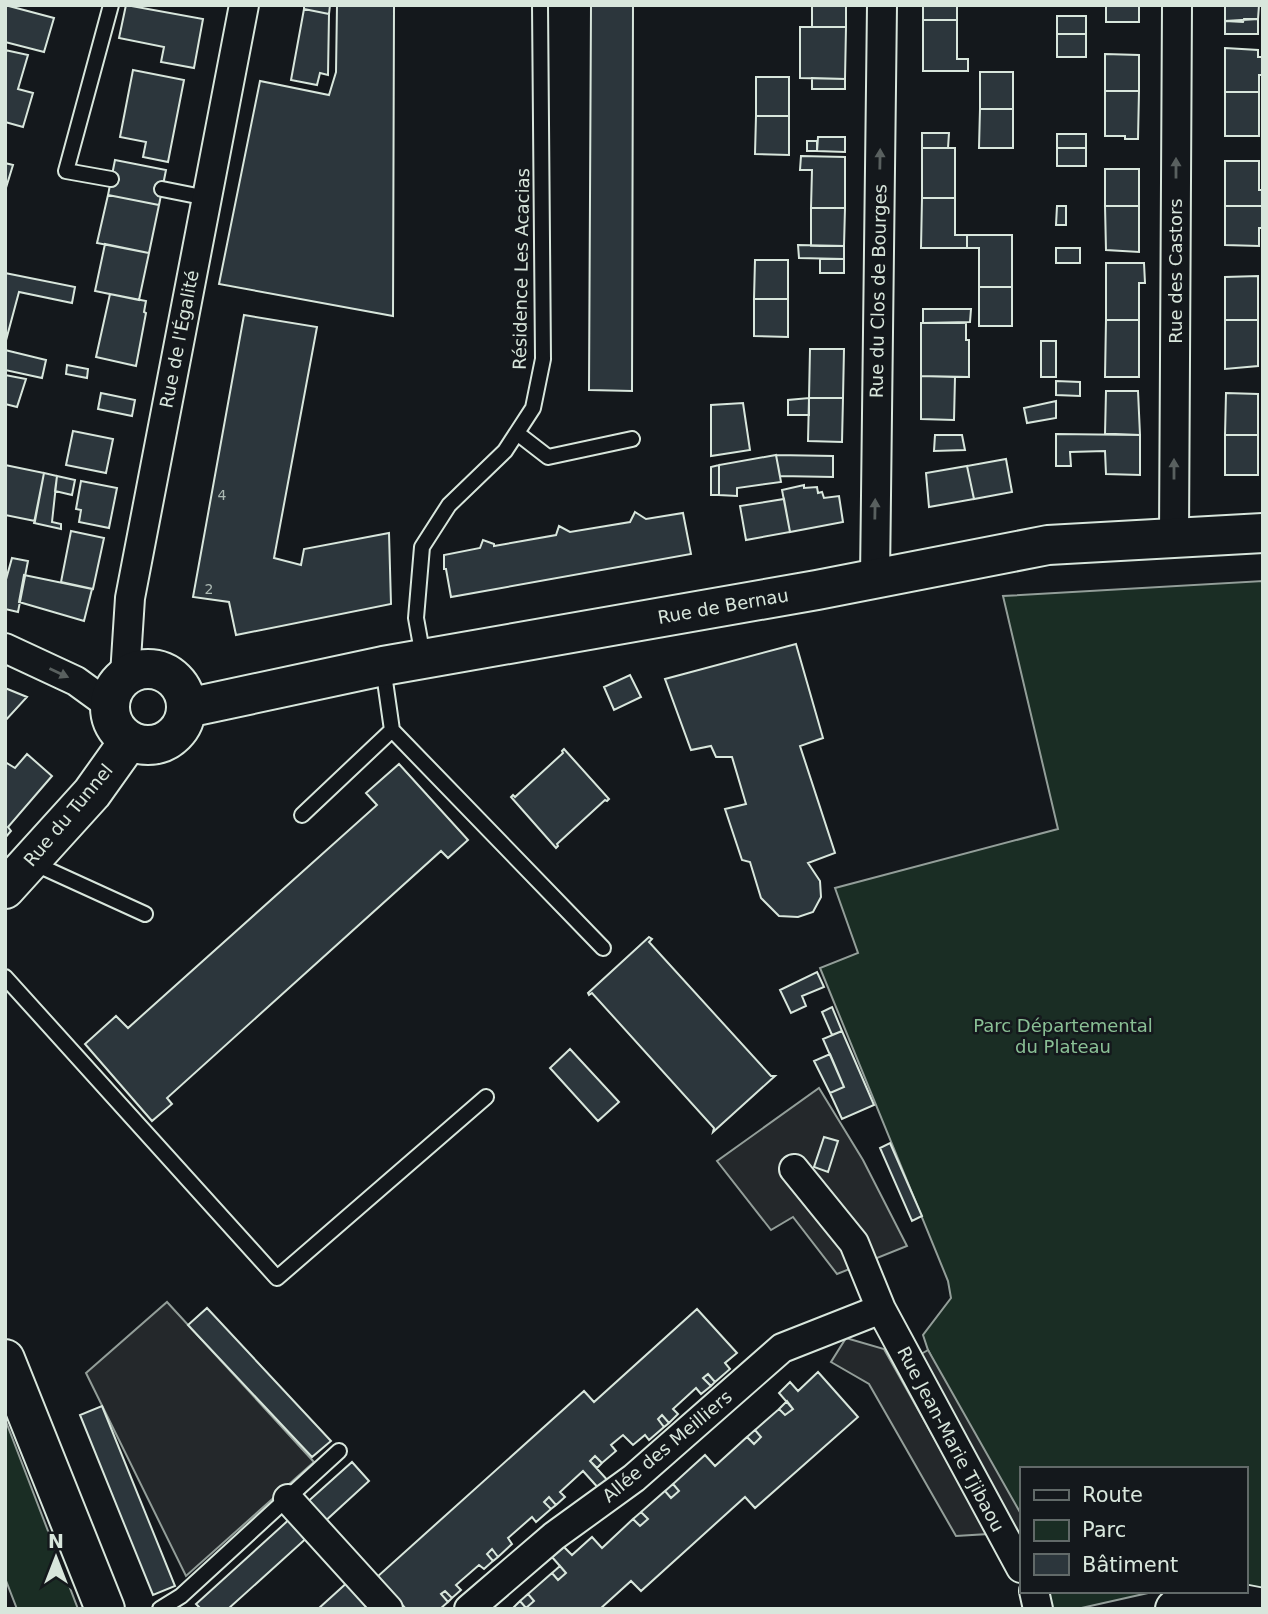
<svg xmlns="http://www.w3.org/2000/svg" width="1268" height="1614" viewBox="0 0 1268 1614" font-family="'DejaVu Sans',sans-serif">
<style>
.green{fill:#1a2d24;stroke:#939e99;stroke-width:2}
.parking{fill:#24282b;stroke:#939e99;stroke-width:2}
.building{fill:#2c363c;stroke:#d8e6dc;stroke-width:2}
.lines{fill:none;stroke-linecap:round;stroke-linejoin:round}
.lane-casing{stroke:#d8e6dc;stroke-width:18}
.street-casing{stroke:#d8e6dc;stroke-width:32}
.secondary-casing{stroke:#d8e6dc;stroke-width:42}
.lane{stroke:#14181c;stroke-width:14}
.street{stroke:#14181c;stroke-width:28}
.secondary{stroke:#14181c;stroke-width:38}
.oneway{fill:#59605f}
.labels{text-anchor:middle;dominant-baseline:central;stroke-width:5;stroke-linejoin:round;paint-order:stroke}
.number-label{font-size:14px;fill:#adbab4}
.street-label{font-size:18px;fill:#d8e6dc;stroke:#14181c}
.park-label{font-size:18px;fill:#8ac095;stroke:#14181c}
</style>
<rect width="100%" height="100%" fill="#14181c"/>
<path class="green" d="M1263,581V1590L1245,1589V1469H1021V1543L928,1350L923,1335L951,1298L948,1281L820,968L858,953L835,888L1058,829L1003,596Z
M5,1419L78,1609H17L5,1578Z
M1044,1591H1157L1077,1609H1053Z"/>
<path class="parking" d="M819,1088L863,1160L907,1246L837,1274L793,1217L771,1230L717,1161Z
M167,1302L314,1462L186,1576L86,1373Z
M846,1338L884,1349L988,1534L956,1536L869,1384L831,1362Z
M928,1350L1021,1514V1534L1014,1537L916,1357Z"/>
<path class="building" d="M5,5L54,18L44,52L5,42Z
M126,5L203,19L194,68L161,62L164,47L119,38Z
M304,5H330L329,14L304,9Z
M337,5H394L393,316L219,284L260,81L329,95L336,72Z
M591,5H633L632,391L589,390Z
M812,5H846V27H812Z
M923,5H957V20H923Z
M1106,5H1139V22H1106Z
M1225,5H1259L1258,19L1225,21Z
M304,9L329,14L328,75L320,73L317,85L291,80Z
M1057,16H1086V34H1057Z
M1244,19H1258V34H1225V21L1243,22Z
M923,20H957V59H968V71H923Z
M800,27H846L845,79L800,78Z
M1057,34H1086V57H1057Z
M1225,48L1258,50V57H1263V75H1259V92H1225Z
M5,50L28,55L18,89L33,93L23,127L5,122Z
M1105,54L1139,55V91H1105Z
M133,70L184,80L168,162L143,157L146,142L120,137Z
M980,72H1013V109H980Z
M756,77H789V116H756Z
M812,78L845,79V89H812Z
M1105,91H1139L1138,139H1125V136H1105Z
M1225,92H1259V136H1225Z
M980,109H1013V148H979Z
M756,116H789V155L755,154Z
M922,133H949L948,148H922Z
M1057,134H1086V148H1057Z
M818,137H845V152L817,151Z
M807,141H817V151H807Z
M922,148H955V198H922Z
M1057,148H1086V166H1057Z
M801,156L845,157V208H811L812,170H800Z
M115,160L166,170L159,205L108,195Z
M1225,161H1259V190H1263V206H1225Z
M5,163L13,165L5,191Z
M1105,169H1139V206H1105Z
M108,195L159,205L149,253L97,243Z
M922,198H955V235H967V248H921Z
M1057,206H1066V225H1056Z
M1105,206H1139V252L1106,250Z
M1225,206H1263V228H1259V246L1225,245Z
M811,208H845L844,246H811Z
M967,235H1012V287H979V248H967Z
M105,244L149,253L139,300L95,291Z
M798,245L844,246V259L799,258Z
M1056,248H1080V263H1056Z
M820,259H844V273H820Z
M755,260H788V299H754Z
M1106,263H1144L1145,283H1139V320H1106Z
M5,273L75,287L72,303L19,292L5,344Z
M1258,276V320H1225V277Z
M979,287H1012V326H979Z
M110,294L146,301L144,312L146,313L136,366L96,357Z
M754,299H788V337L754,336Z
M923,309H971L970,322L923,323Z
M244,315L317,327L274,558L301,565L304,549L389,533L391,604L236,635L229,602L193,597Z
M1106,320H1139V377H1105Z
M1225,320H1258V366L1225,369Z
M921,323H966V340H969V377L921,376Z
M1041,341H1056V377H1041Z
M810,349H844L843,398H809Z
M5,350L46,360L42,378L5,370Z
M67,365L88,369L87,378L66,374Z
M5,375L26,379L17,407L5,404Z
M921,376L955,377L954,420L921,419Z
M1056,381L1080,382V396L1056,395Z
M1106,391H1138L1140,435L1105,434Z
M101,393L135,400L132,416L98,409Z
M1226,393L1258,394V435H1225Z
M809,398V415H788V400Z
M809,398H843L842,442L808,441Z
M1056,401V418L1027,423L1024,408Z
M743,403L750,450L711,456V405Z
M73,431L113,439L106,473L66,465Z
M1056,434L1140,435V475L1106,474L1105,451L1070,452L1071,466H1056Z
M935,435H962L965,450L934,451Z
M1225,435H1258V475H1225Z
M776,455L781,482L737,488V496L719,495V465Z
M776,455L833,456V477L780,476Z
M1006,459L1012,492L974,499L967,466Z
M5,465L44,473L35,521L5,515Z
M719,465V495H711V467Z
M967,466L974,499L929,507L926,473Z
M44,473L57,476L52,522L61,524V529L34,523Z
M57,476L75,480L72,495L55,491Z
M81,481L117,488L109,528L79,522L81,510L76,509Z
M804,485V488L817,487L818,493L822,492L824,498L839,496L843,522L790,532L782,490Z
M784,499L790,532L746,540L740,506Z
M635,512L646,519L683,513L691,554L451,597L446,569H444V555L480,548L483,540L494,544V546L556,535L559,526L570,532L630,522Z
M71,531L104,538L93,589L61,582Z
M12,558L28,561L18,612L5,609V583Z
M24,575L92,589L84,621L19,602Z
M796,644L823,738L800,746L835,853L808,863L820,881L821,897L813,912L798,917L779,916L761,898L750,862L742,860L725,809L746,804L732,757H716L711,746L691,750L665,679Z
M630,675L641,697L614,710L604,687Z
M5,688L27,697L5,721Z
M564,749L609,799L607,801L605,800L557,844L558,846L556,848L511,797L513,795L515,797L563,753L562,751Z
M27,754L52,776L8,827L11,831L5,838V762L15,768Z
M399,764L468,840L448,858L441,851L167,1098L172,1104L152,1121L85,1044L116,1016L128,1028L377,805L366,793Z
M649,937L652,939L649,942L771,1076H775L713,1132L714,1128L592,993L589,995L588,993Z
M817,972L824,987L802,996L806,1006L791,1013L780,990Z
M832,1007L842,1031L832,1035L822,1012Z
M842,1031L874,1105L842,1119L830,1093L844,1087L823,1039Z
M570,1049L619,1102L598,1121L550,1068Z
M830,1054L844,1087L830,1093L814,1061Z
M824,1137L838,1141L828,1172L814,1167Z
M890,1143L922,1216L912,1221L880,1148Z
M207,1308L331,1441L312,1457L188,1325Z
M697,1309L737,1353L725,1363L730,1369L715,1382L708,1374L703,1378L711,1386L701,1394L696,1388L673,1409L678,1414L669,1423L662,1415L658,1419L664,1427L649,1440L645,1435L633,1445L623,1435L611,1445L616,1451L602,1463L595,1456L590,1461L610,1483L601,1491L583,1471L560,1492L565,1497L556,1505L549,1497L544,1502L551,1509L536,1522L532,1517L508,1538L512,1544L498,1557L492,1549L487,1554L493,1561L484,1569L479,1565L456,1585L461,1590L452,1598L445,1591L441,1594L448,1602L440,1609H406L377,1577L584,1391L594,1402Z
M818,1372L858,1417L755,1508L745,1497L641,1591L631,1581L600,1609H512L520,1601L526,1608L534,1601L528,1594L552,1573L558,1580L566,1573L552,1557L563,1546L572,1555L592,1537L602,1548L633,1519L640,1526L648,1519L641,1512L665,1491L671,1498L679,1491L673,1484L705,1455L715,1466L747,1437L754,1444L761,1437L755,1430L779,1409L785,1415L793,1409L779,1393L790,1382L798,1391Z
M708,1374L715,1382L711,1386L703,1378Z
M787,1401L793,1409L785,1415L779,1409Z
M102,1406L175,1586L153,1595L80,1415Z
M662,1415L669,1423L664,1427L658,1419Z
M755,1430L761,1437L754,1444L747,1437Z
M595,1456L602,1463L597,1468L590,1461Z
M352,1462L369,1481L322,1524L304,1505Z
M673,1484L679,1491L671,1498L665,1491Z
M549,1497L556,1505L551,1509L544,1502Z
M641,1512L648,1519L640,1526L633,1519Z
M293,1516L310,1535L228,1609H201L196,1604Z
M492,1549L498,1557L493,1561L487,1554Z
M560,1566L566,1573L558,1580L552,1573Z
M350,1580L376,1609H318Z
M445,1591L452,1598L448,1602L441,1594Z
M528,1594L534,1601L526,1608L520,1601Z"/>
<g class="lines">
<defs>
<path id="lane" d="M111,179L66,171L111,5
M162,189L207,198
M517,433L548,457L632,439
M423,657L416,618L422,547L449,505L505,451L533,408L543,359L540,5
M383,667L392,730L603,948
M302,815L392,730
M31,862L145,914
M5,977L277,1278L486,1097
M160,1609L181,1596L339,1451"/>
<path id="street" d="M1174,537L1177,5
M875,578L882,5
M5,648L76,681L109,705
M125,675L130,598L244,5
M794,1169L854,1243L881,1309L1021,1568
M288,1499L388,1609
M1034,1591L1038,1609
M469,1609L554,1536L634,1478L782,1348L881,1309"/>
<path id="secondary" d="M110 707a38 38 0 1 1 76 0a38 38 0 1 1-76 0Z
M187,708L383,666L817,590L1048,545L1263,533
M5,889L92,793L129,741
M5,1359L105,1609
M1175,1609L1237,1603L1263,1608"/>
</defs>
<use href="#lane" class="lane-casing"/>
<use href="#street" class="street-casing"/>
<use href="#secondary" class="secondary-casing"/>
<use href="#lane" class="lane"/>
<use href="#street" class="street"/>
<use href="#secondary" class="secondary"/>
</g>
<defs><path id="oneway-solid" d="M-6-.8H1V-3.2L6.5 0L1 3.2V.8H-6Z" transform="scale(1.75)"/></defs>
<g class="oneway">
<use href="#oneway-solid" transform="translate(880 159) rotate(-89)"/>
<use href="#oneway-solid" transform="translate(1176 168) rotate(-90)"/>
<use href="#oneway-solid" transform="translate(1174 469) rotate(-90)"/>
<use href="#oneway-solid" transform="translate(875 509) rotate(-89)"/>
<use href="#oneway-solid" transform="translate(59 673) rotate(25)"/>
</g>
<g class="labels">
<g class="number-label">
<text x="222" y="495">4</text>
<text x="209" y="589">2</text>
</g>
<g class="street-label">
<text transform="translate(521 269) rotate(-89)">Résidence Les Acacias</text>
<text transform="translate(1175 271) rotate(-90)">Rue des Castors</text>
<text transform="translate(878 291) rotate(-89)">Rue du Clos de Bourges</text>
<text transform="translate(179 339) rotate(-79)">Rue de l'Égalité</text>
<text transform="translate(723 606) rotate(-10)">Rue de Bernau</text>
<text transform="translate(68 815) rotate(-50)">Rue du Tunnel</text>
<text transform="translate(951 1439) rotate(62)">Rue Jean-Marie Tjibaou</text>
<text transform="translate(667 1446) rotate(-40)">Allée des Meilliers</text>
</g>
<g class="park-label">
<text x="1063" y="1025">Parc Départemental<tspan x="1063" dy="21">du Plateau</tspan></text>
</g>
</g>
<rect width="1268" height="1614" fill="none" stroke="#d8e6dc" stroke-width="14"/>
<rect x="1020" y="1467" width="228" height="126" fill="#14181c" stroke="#626a69" stroke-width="2"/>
<rect x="1034" y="1490" width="35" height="10" fill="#14181c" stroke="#626a69" stroke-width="2"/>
<text x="1082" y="1502" font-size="21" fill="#d8e6dc">Route</text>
<rect x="1034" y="1520" width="35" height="21" fill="#1a2d24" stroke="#626a69" stroke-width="2"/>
<text x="1082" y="1537" font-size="21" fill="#d8e6dc">Parc</text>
<rect x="1034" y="1554" width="35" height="21" fill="#2c363c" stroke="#626a69" stroke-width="2"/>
<text x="1082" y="1572" font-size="21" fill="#d8e6dc">Bâtiment</text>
<g transform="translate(56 1558)" stroke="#14181c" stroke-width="5" paint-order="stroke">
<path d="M0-5L12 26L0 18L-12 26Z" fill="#d8e6dc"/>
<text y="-10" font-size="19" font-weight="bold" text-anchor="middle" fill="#d8e6dc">N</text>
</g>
</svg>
